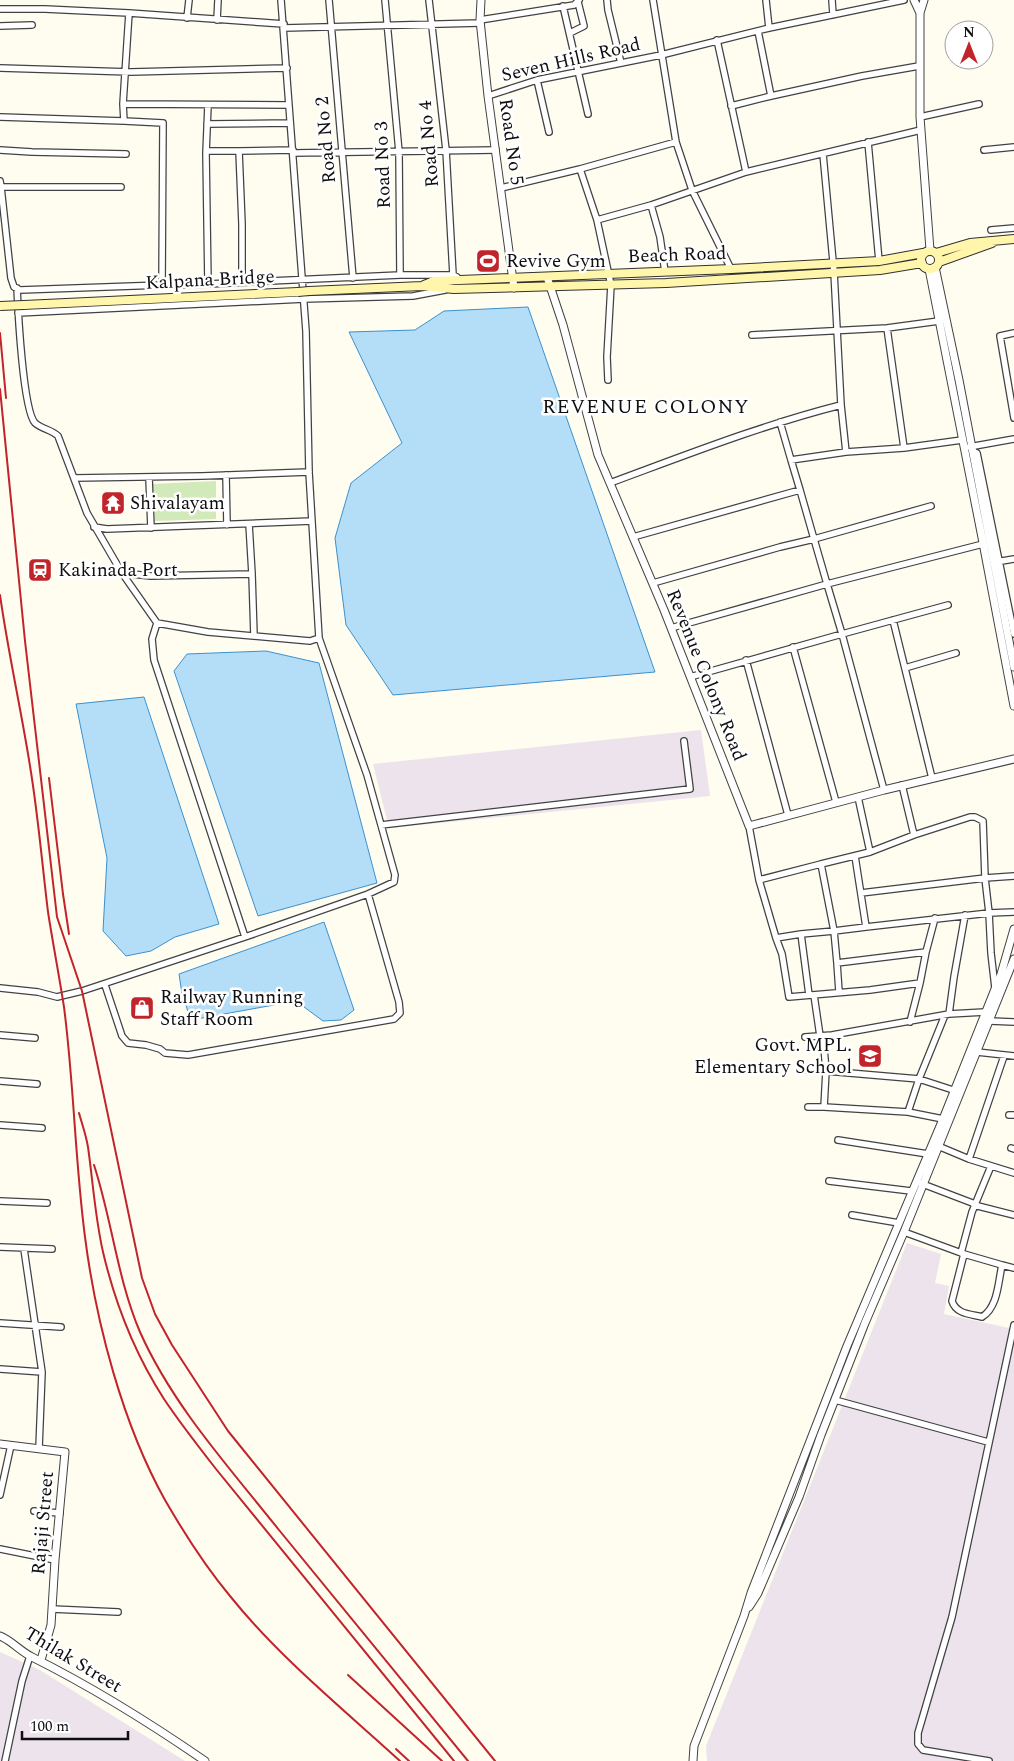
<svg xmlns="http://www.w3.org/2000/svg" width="1014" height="1761" viewBox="0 0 1014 1761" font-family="Spectral,serif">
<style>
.industrial{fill:#ece3ed}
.green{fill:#d2eab9}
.water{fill:#b4ddf7;stroke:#3a92cf}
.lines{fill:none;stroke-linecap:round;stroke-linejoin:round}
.minor-casing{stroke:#424242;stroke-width:8}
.tertiary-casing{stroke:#424242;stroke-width:9}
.secondary-casing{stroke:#313131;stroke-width:10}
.minor{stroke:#fff;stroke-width:5.5}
.tertiary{stroke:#fff;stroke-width:7}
.secondary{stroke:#fff6ab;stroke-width:8}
.rail{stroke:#c1242a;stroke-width:2}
.secondary-bridge-casing{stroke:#313131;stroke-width:10;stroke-linecap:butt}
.secondary-bridge{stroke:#fff6ab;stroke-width:8}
.labels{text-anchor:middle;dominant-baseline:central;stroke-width:5;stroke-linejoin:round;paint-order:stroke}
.street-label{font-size:19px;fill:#0f0f0f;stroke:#fff}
.poi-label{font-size:19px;fill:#0f0f0f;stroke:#fff;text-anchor:start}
.neighbourhood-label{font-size:20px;letter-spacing:1px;fill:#0f0f0f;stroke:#fff}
</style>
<rect width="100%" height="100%" fill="#fffcf0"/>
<path class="industrial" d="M701,730L710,796L389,828L373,764Z
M907,1243L941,1254L935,1283L949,1286L944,1314L1014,1329V1761H707L706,1746Z
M0,1652L40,1670L185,1761H0Z"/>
<path class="green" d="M216,481V519L155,521L152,484Z"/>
<path class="water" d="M528,307L655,672L393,695L346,625L335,538L351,483L402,443L349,332L415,330L444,311Z
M266,651L319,663L377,883L258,916L174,671L187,654Z
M144,697L219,924L175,937L151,951L126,956L103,931L107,858L76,704Z
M324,922L354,1010L341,1020L323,1021L296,1001L191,1020L182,994L179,974Z"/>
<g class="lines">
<defs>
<path id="minor" d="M329,0L353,278
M385,0L399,152L400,275H453
M429,0L446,150L453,275L457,277
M607,0L608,10L621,63
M653,0L676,142
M832,0L833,15
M563,6L588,114
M0,9H45L129,13L123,104L288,105
M129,13L284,24
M187,18L189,0
M217,20L218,0
M480,20L574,5L579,0
M0,26L32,25
M284,28L480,23
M769,28L904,0
M570,33L584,26L578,2
M0,68L131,72L287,68
M537,80L549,132
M488,96L537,80L661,55L769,28L766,0
M771,96L862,76L919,66
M208,105L206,153L208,284L400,275
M731,106L771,96L758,31
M0,117L124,121L123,104
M920,117L979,104
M124,121L163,123L162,285L208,284
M207,124L290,123
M868,142L879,261
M0,150L32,152L126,154
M984,150L1014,147
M206,151H239L242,224V282
M239,151L293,150
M293,153L496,150
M580,169L676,142L692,190L731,269
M746,172L921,130
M0,181L1,187H121
M1,187L11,278L14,287L20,290L162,285
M501,188L580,169L597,220L611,285L607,357L608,380
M651,205L660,237L665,272
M597,220L651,205L746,172L717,40
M991,230L1014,228
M17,288C18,310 23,410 35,423C42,429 52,430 58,436L87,513L122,573L157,623L208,632L310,641L319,638L309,472L306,331L281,0
M18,313L304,299L413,296L445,290
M887,328L904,448L962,440
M1014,333L1000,336L1014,418
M752,335L887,328L939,321
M780,422L791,460L846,452L841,405
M969,447L1014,439
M972,451L977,453L1014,634
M846,452L904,448
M226,475L227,525
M74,478L202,476L309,472
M149,478L151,528
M610,483C686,455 762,425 841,405L834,272L823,154
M800,490L814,539L931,506
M249,524L252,574
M94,527L107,529L312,521
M633,537L800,490L791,460
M996,562L1014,559
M122,573L151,576L252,574L254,636
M653,583L780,547L814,539L827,584L671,628
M893,620L932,778
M157,623L152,639L154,660L245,937
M793,647L836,802
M746,660L788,815
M905,668L956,653
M690,677L842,634L827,584L983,544
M884,790L842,634L948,605
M381,825L690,789L684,741
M749,826L759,880L776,938L801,934
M914,835L970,817H975L983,821L985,878L1014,876
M870,852L914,835L902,785
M855,856L866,927L989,913L985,878L861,893
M759,880L821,864
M965,915L954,977L949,1014L985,1012
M776,938L782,954L789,997L870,990L920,983L926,952L935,918
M837,963L834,931L866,927
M105,985L122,1036L128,1043L146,1045L160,1049L165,1053L188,1055L394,1019L400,1013L399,1002L368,894
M0,988L38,992L57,997L82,991L245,937L368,894L394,882L395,875L367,775L319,638
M995,988L991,953L989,913L1014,912
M839,992L837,963L926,952
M809,995L801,934L834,931L821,864L870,852L858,797
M814,995L820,1036
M990,1021L1014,1022
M910,1022L920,983
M0,1035L35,1038
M823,1036L826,1071L919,1079L945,1015
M805,1037L832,1035L949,1014
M977,1052L1014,1056
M804,1069L826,1071L824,1107L908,1112L919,1079L953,1090
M0,1081L37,1084
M808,1107H824
M908,1112L943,1119
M1009,1115H1014
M0,1125L42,1128
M838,1140L928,1154
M938,1146L969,1159L1014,1173
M1011,1148L1014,1149
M969,1159L1004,1056
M829,1181L911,1191
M920,1183L975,1204L974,1205L1014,1215
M0,1201L47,1203
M852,1215L899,1223
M904,1232L964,1254L952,1301C956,1314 970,1314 982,1317C998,1307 998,1283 1002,1265L964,1254
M0,1247L52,1249
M24,1249L42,1372L39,1448
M961,1253L972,1212L991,1166
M1002,1265L1014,1268
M0,1323L61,1327
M0,1369L42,1372
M835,1400L988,1442
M0,1495L11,1445
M34,1511L60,1513
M0,1549L55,1560
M52,1609L118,1612
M5,1761L22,1681L30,1656
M989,1761L923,1750L918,1744V1733L952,1617L1014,1325"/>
<path id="tertiary" d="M481,0L480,20L488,96L514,288
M914,0L920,13
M924,0L920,13V117L930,250
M935,267L959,380L1014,667
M929,269C958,415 987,560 1014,706
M547,277L563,325L598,455L664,610L749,826L884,790L1014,759
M0,1444L65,1452L55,1560L51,1625L41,1660
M749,1607L758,1593L799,1497L821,1435L865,1323L904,1232L1014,959
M0,1636C12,1641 20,1651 32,1657C92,1687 150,1723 205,1761
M693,1761L694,1746L744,1616L751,1593L847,1346L943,1119L1001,974L1014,929"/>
<path id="secondary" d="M921 260a9 9 0 1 1 18 0a9 9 0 1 1-18 0Z
M936,253L970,243L1014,239
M939,262L992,243
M424,285L434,281L731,269L879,261L923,253
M309,291L422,286L454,289L666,283L880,270L922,263
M24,305L298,292"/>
</defs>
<use href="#minor" class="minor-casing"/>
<use href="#tertiary" class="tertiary-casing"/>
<use href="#secondary" class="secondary-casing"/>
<use href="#minor" class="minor"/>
<use href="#tertiary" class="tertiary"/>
<use href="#secondary" class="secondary"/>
<path class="rail" d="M0,333L6,398
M0,389L25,641L57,917L82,991L142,1278L155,1314L172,1345L228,1431L495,1761
M0,595C8,652 21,709 30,766C38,814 42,863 48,912C53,944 59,975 64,1007C74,1084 75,1161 85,1237C96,1323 123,1425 165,1500C184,1533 205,1566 230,1596C279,1657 342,1708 400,1761
M49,778L63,894L69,934
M79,1113C82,1124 86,1135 88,1147C93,1182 95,1217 103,1252C115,1303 135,1354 164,1399C180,1423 198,1446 216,1469L454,1761
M94,1165C112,1220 117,1278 140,1332C173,1406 229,1467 279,1530C342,1607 405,1684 468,1761
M348,1675L442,1761
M396,1749L409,1761"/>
<defs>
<path id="secondary-bridge" d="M298,292L309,291
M0,306L24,305"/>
</defs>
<use href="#secondary-bridge" class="secondary-bridge-casing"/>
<use href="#secondary-bridge" class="secondary-bridge"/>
</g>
<defs>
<symbol id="stadium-square" viewBox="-11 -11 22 22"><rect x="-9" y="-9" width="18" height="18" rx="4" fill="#c1242a" stroke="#fff"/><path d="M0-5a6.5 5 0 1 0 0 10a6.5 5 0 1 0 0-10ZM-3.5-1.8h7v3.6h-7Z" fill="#fff"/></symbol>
<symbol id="temple-square" viewBox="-11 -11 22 22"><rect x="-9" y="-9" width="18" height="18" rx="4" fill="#c1242a" stroke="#fff"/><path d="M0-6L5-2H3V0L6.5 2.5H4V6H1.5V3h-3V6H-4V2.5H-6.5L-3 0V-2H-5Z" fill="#fff"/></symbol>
<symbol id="station-square" viewBox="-11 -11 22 22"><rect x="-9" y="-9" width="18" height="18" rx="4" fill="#c1242a" stroke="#fff"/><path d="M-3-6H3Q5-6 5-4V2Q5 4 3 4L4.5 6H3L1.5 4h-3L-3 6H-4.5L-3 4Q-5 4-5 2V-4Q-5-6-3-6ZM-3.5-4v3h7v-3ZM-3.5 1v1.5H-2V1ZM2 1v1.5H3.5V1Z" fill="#fff"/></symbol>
<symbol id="shop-square" viewBox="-11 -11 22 22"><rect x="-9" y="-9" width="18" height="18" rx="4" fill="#c1242a" stroke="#fff"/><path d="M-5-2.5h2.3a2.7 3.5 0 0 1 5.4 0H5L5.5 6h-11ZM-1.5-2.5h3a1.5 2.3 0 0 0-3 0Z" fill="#fff"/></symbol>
<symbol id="school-square" viewBox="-11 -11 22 22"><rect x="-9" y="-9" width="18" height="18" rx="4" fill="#c1242a" stroke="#fff"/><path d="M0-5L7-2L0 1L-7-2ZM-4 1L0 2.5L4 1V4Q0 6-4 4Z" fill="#fff"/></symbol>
</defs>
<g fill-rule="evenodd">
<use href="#stadium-square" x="474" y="247" width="28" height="28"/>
<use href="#temple-square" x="99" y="489" width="28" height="28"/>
<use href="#station-square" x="26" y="556" width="28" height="28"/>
<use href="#shop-square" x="128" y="994" width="28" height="28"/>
<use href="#school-square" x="856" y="1042" width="28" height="28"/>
</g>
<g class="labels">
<g class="street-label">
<text transform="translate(571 60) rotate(-13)">Seven Hills Road</text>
<text transform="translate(326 140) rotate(-95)">Road No 2</text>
<text transform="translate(511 142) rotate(82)">Road No 5</text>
<text transform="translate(429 144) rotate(-95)">Road No 4</text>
<text transform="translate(383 165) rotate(-92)">Road No 3</text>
<text transform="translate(677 255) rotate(-2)">Beach Road</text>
<text transform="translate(210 280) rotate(-3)">Kalpana Bridge</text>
<text transform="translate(706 675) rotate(68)">Revenue Colony Road</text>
<text transform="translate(43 1523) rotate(-85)">Rajaji Street</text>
<text transform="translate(73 1660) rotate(31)">Thilak Street</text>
</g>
<g class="poi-label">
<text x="506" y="261">Revive Gym</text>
<text x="130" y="503">Shivalayam</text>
<text x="58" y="570">Kakinada Port</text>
<text x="160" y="997">Railway Running<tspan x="160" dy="22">Staff Room</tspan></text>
<text x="852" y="1045" text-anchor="end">Govt. MPL.<tspan x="852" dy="22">Elementary School</tspan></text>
</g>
<g class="neighbourhood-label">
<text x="646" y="407">REVENUE COLONY</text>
</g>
</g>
<g transform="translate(969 45)"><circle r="24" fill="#ffffff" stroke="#9f9f9f"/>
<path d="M0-4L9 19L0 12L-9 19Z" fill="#c1242a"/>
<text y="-8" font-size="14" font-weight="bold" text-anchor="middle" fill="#0f0f0f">N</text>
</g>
<path d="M22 1731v8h106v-8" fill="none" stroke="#0f0f0f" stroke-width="2.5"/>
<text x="30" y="1731" font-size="15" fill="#0f0f0f" stroke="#ffffff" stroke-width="4" paint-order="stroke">100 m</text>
</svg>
